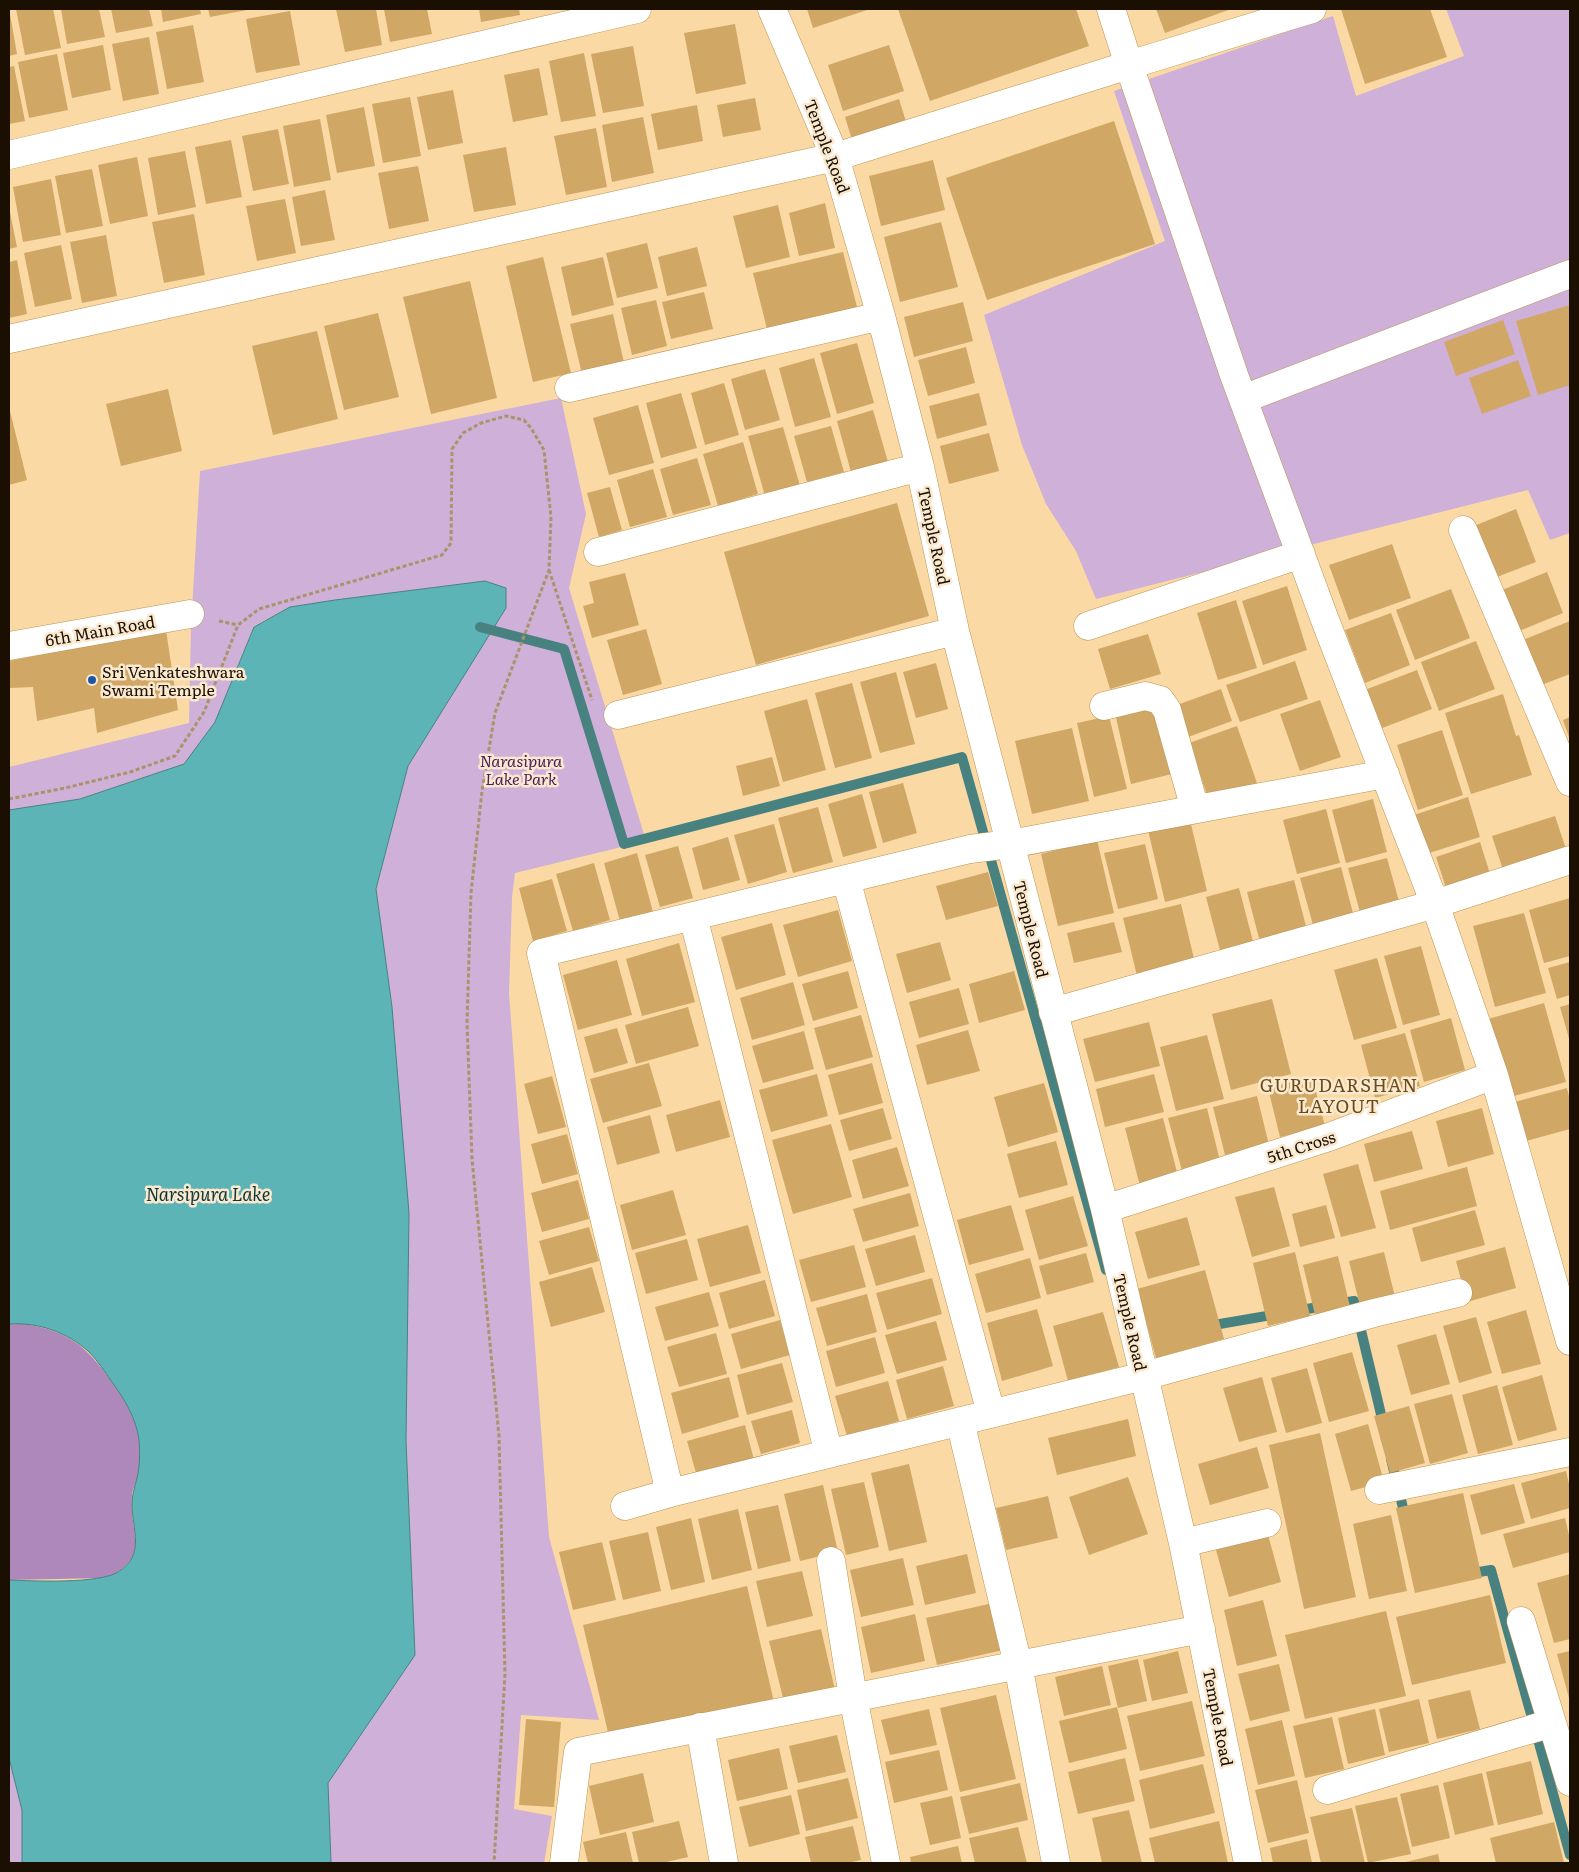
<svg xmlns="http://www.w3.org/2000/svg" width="1579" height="1872" viewBox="0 0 1579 1872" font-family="Literata,serif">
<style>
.green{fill:#ceb0d8}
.forest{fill:#af88bb}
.water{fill:#5cb4b7;stroke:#488280}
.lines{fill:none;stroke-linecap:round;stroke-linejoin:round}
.stream{stroke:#488280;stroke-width:10}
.building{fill:#d0a765}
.minor-casing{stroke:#bc9452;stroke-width:29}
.path{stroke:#ac926a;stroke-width:3;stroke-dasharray:4 2.5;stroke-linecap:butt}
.minor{stroke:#fff;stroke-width:28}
.poi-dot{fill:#1c55a7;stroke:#fae9cf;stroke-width:2}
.labels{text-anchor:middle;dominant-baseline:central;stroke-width:5;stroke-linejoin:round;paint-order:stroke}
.street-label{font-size:16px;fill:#1a0f00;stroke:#fae9cf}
.poi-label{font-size:16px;fill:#1a0f00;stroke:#fae9cf;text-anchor:start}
.park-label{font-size:16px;font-style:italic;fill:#4c1b59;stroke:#fae9cf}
.neighbourhood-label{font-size:18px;letter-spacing:1px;fill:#694c19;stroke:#fae9cf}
.water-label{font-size:18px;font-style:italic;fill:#0c3739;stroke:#fae9cf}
</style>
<rect width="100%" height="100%" fill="#fbd9a4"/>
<path class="green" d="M1446,9H1570V533L1550,540L1528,490L1096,599L1076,551L1046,504L1022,445L984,315L1165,241L1114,91L1333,16L1356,96L1464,56Z
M561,398L586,514L569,588L646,841L515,873L512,897L509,993L549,1537L599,1720L521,1715L514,1809L552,1816L544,1863H331L328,1783L415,1655L406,1441L392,1007L376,890L408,766L506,608L290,607L254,626L215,722L184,764L80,799L9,810V767L189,723L191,628L200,471Z
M9,1758L22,1810V1863H9Z"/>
<path class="forest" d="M19,1323C67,1330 85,1344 112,1382C125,1400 136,1418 139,1440C140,1452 140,1466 137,1478C136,1484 132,1490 132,1496C129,1534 152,1556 107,1578L9,1580V1324Z"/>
<path class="water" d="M485,581L506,588V608L408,766L376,889L392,1007L409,1213L406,1441L415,1655L328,1783L331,1863H22V1810L9,1758V1580C33,1581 99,1584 118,1572C146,1555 132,1529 132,1504C132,1494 135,1487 137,1478C140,1466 140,1452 139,1440C136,1418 125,1400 112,1382C105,1372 98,1361 89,1352C67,1332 38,1322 9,1324V810L80,799L184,764L215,722L254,627L290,607L335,600Z"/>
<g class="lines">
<path class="stream" d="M480,627L564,649L624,844L962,757L1106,1270
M1295,1311L1354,1301L1384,1427
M1208,1326L1278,1314
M1391,1459L1406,1520
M1467,1574L1491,1570L1570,1855"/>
</g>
<path class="building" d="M16,9H53L61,48L25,55Z
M61,9H99L105,37L67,44Z
M111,9H149L153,26L116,33Z
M161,9H200L201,14L163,22Z
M208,9H247V10L210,17Z
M336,9H376L382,45L345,52Z
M384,9H427L432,34L390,42Z
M479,9H519L520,15L481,22Z
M807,9H870L813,28Z
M898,9H1076L1089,46L930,101Z
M1156,9H1231L1165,33Z
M1341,9H1430L1447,57L1365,84Z
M290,11L300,65L256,73L246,19Z
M10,14L17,54L9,56V15Z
M735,24L746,84L696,94L684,33Z
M193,25L204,82L167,89L156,32Z
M149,37L159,94L123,101L112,44Z
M103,45L111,90L72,98L63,53Z
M889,45L904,91L843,111L828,65Z
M633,46L644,106L603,113L591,54Z
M584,53L596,116L561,122L549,61Z
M57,54L68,110L29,118L18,62Z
M14,66L25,121L9,124V67Z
M539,68L548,115L513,122L504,75Z
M453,90L463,143L428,150L417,97Z
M410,97L421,156L383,163L372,104Z
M755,98L761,130L723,137L717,105Z
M899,99L907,125L853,143L845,117Z
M697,105L703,141L658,150L651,114Z
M364,107L375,166L337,173L326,115Z
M643,117L654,173L612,182L602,125Z
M320,119L331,180L294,187L283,126Z
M1114,121L1155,244L987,300L946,178Z
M596,128L607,187L566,195L554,136Z
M278,129L289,184L253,191L242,136Z
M231,140L242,197L206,204L195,147Z
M506,147L516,205L474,212L463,155Z
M185,151L196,207L158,215L148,158Z
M137,157L148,216L110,224L98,165Z
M933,160L945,210L881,226L869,176Z
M418,166L429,221L389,229L378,173Z
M92,169L103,226L66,233L55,176Z
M51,179L61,235L23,242L13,187Z
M325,190L335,240L301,246L292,197Z
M285,199L296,253L257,261L246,206Z
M825,203L835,248L799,256L789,213Z
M778,205L790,257L746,268L733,216Z
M9,207L17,247L9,249Z
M194,214L205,275L164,283L152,222Z
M941,222L958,287L900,302L884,237Z
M106,235L117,296L82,303L70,242Z
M647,243L658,288L617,298L606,253Z
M61,245L72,299L35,307L24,253Z
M697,247L707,286L667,296L658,257Z
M843,252L858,311L768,333L753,273Z
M543,257L571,373L533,382L506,266Z
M603,257L614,305L572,316L561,267Z
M17,260L27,314L9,318V262Z
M470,281L497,398L431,414L403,297Z
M704,292L713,329L671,339L662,302Z
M656,300L667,346L632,355L621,308Z
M963,302L973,341L914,357L904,317Z
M1570,305V385L1538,395L1516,321Z
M378,313L399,397L344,410L324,326Z
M613,314L624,363L582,374L570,324Z
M1503,320L1515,354L1456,376L1444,342Z
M317,331L338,419L273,435L252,346Z
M857,343L874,403L837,414L820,353Z
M966,347L975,383L928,396L918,360Z
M814,358L831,417L795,427L779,368Z
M1518,360L1531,396L1482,414L1469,378Z
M765,369L780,420L745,430L731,379Z
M724,383L739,435L705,445L691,393Z
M168,389L182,451L121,466L106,404Z
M681,393L697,448L661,458L646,403Z
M979,393L987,425L937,439L929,406Z
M638,405L654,463L609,475L593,418Z
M9,407L27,480L9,485Z
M873,410L888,462L851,472L837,421Z
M831,426L844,472L807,482L794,436Z
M783,427L800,486L765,496L748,436Z
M989,433L999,471L949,484L940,446Z
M743,442L758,494L718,506L703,454Z
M697,458L711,505L673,515L660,469Z
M653,469L667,517L630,527L617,480Z
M610,487L622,530L599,537L587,493Z
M897,503L929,616L756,665L724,552Z
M1516,509L1536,562L1489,580L1469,528Z
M1392,544L1411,598L1349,620L1329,565Z
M1547,572L1563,613L1519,631L1502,590Z
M625,573L639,625L592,638L583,606L594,603L589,582Z
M1287,586L1307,650L1263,665L1242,601Z
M1451,589L1470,638L1415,660L1396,610Z
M1236,600L1257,668L1218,680L1197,613Z
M1391,613L1410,665L1365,683L1345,630Z
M1570,621V674L1541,685L1523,640Z
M646,629L662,684L623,695L607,640Z
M166,630L178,710L97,733L94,708L37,721L33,687L10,688L9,661Z
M1148,634L1161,674L1110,689L1098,649Z
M1476,641L1495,689L1439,711L1421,662Z
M1295,661L1308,699L1240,722L1226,685Z
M936,663L948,709L916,718L903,672Z
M1417,670L1432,709L1377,730L1362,691Z
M896,672L915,744L880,753L860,682Z
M852,683L872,758L835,768L815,693Z
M1221,689L1232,721L1188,737L1177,705Z
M1503,694L1516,736L1519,735L1532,775L1471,794L1445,713Z
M807,699L826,770L783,782L764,711Z
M1320,700L1341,757L1300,771L1280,714Z
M1154,703L1172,774L1131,784L1115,713Z
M1109,716L1127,789L1094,797L1077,723Z
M1570,717V740L1563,720Z
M1237,726L1257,783L1209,800L1189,743Z
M1072,728L1089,801L1032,814L1015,741Z
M1442,730L1463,795L1418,810L1397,745Z
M772,757L780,786L743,796L736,766Z
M903,783L917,833L883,843L869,792Z
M862,794L877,848L843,857L828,804Z
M1468,797L1480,837L1426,854L1414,815Z
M1373,799L1387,852L1346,863L1332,810Z
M818,807L833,862L793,873L778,818Z
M1326,809L1340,863L1297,874L1283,820Z
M1555,816L1568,855L1505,876L1492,836Z
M1190,820L1207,891L1165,902L1148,830Z
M774,824L787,872L748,884L734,835Z
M728,837L740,880L703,890L692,848Z
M1097,840L1114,913L1058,926L1041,854Z
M1480,842L1492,880L1448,894L1436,857Z
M1145,844L1158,899L1118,909L1104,853Z
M678,846L693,898L660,907L645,855Z
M637,853L653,912L620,921L604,863Z
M1387,858L1400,905L1361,916L1348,868Z
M594,863L610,920L573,931L556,874Z
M1341,867L1355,921L1315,932L1300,878Z
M988,872L998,906L946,920L936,886Z
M552,879L567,931L533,941L519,888Z
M1294,880L1307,930L1260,942L1247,892Z
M1239,888L1255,949L1222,958L1206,897Z
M1570,898V956L1544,963L1529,910Z
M1181,904L1196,967L1138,980L1123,918Z
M838,910L852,961L798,977L783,925Z
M1524,913L1546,993L1495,1007L1473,926Z
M1114,922L1122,952L1074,963L1067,933Z
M772,923L786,975L736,990L721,937Z
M940,942L951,980L907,993L896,954Z
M679,943L695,1002L642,1016L626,959Z
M1421,946L1440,1015L1403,1025L1384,956Z
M1377,958L1397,1028L1354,1040L1334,970Z
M617,960L632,1015L578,1030L563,975Z
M1570,962V995L1557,999L1548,968Z
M848,971L858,1008L813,1021L802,984Z
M1014,971L1025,1010L979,1023L969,984Z
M793,982L805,1025L752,1040L740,998Z
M959,988L969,1024L919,1038L909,1002Z
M1272,999L1291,1074L1231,1090L1212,1014Z
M1544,1003L1566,1082L1510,1097L1488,1019Z
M1570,1004V1042L1560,1007Z
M688,1007L699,1046L636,1064L625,1025Z
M861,1015L873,1057L826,1070L814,1028Z
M1451,1018L1465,1070L1424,1082L1410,1030Z
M1149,1022L1160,1066L1095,1082L1083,1039Z
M617,1028L628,1063L594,1073L584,1037Z
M968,1030L980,1071L927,1085L916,1045Z
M804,1031L814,1069L763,1083L752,1046Z
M1405,1033L1420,1086L1375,1098L1361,1045Z
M1207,1035L1224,1099L1176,1111L1160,1047Z
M649,1063L662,1106L603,1123L590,1079Z
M872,1063L883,1103L839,1115L828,1075Z
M817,1074L828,1116L771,1132L759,1090Z
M1154,1074L1164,1112L1105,1127L1096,1089Z
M552,1076L566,1127L538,1134L524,1084Z
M1312,1077L1325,1126L1280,1137L1268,1088Z
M1044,1083L1058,1132L1008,1147L994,1097Z
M1567,1088L1570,1101V1129L1522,1142L1511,1103Z
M1257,1096L1269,1145L1225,1155L1213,1107Z
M720,1100L730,1137L676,1152L666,1115Z
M883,1108L892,1139L849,1151L840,1120Z
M1207,1108L1220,1161L1182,1171L1168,1118Z
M1482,1108L1494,1154L1448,1167L1436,1121Z
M650,1115L660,1153L617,1165L607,1127Z
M1163,1118L1178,1176L1140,1186L1125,1128Z
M831,1124L852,1197L793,1214L772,1140Z
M1412,1131L1423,1169L1374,1182L1364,1144Z
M567,1134L578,1174L542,1184L531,1144Z
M1056,1141L1068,1185L1019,1198L1007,1154Z
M897,1147L909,1186L863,1199L852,1160Z
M1358,1164L1376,1228L1341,1237L1323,1174Z
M1467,1167L1477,1206L1390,1230L1380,1191Z
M578,1180L589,1219L542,1232L531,1193Z
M1274,1187L1290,1246L1252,1257L1235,1197Z
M673,1190L686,1235L632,1250L620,1205Z
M910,1193L919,1226L863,1242L853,1209Z
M1073,1196L1088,1246L1039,1260L1025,1210Z
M1011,1205L1024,1250L969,1265L957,1220Z
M1326,1205L1335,1238L1300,1247L1292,1214Z
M1475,1210L1485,1245L1421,1262L1412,1228Z
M1187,1217L1200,1265L1148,1279L1135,1232Z
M748,1225L761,1273L710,1287L697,1239Z
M589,1227L599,1261L549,1275L539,1241Z
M915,1235L925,1272L876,1286L865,1249Z
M687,1239L698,1280L646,1294L635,1253Z
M854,1245L866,1287L811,1302L799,1260Z
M1505,1247L1516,1288L1467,1302L1456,1261Z
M1295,1252L1310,1316L1268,1326L1253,1263Z
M1384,1252L1395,1297L1360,1306L1349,1261Z
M1086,1253L1094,1282L1047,1295L1039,1266Z
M1338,1256L1351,1311L1316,1319L1303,1265Z
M1030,1258L1041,1298L986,1313L975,1274Z
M592,1267L605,1312L551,1327L539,1282Z
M1205,1270L1224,1339L1156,1358L1137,1289Z
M932,1278L942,1314L887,1330L876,1293Z
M765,1280L775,1316L729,1329L719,1293Z
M709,1292L719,1326L665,1341L655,1307Z
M867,1294L877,1332L827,1346L816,1308Z
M1037,1309L1053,1366L1002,1381L987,1323Z
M1526,1310L1541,1364L1502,1374L1487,1322Z
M1103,1312L1119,1367L1068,1381L1053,1326Z
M1476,1317L1492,1373L1459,1383L1443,1326Z
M780,1320L790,1355L741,1369L731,1334Z
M936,1321L947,1360L897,1374L885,1335Z
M716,1333L727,1374L679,1387L667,1347Z
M1436,1334L1450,1384L1411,1395L1397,1345Z
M875,1337L885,1373L836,1387L826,1351Z
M1352,1352L1369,1411L1329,1422L1313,1363Z
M782,1363L793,1402L747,1415L737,1375Z
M943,1366L954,1406L907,1419L896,1380Z
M1307,1368L1322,1423L1286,1433L1271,1378Z
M1542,1375L1557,1430L1518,1441L1502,1387Z
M729,1377L739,1417L682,1434L671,1393Z
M1262,1377L1277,1432L1239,1442L1223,1388Z
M888,1381L899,1421L847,1436L835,1396Z
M1497,1385L1513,1445L1478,1454L1462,1395Z
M1452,1394L1468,1453L1430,1464L1414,1404Z
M1409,1406L1425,1463L1390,1473L1374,1416Z
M792,1410L800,1443L761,1454L751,1421Z
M1128,1419L1136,1456L1057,1475L1048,1438Z
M1368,1424L1384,1482L1351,1491L1335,1434Z
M745,1425L755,1464L698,1480L687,1441Z
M1320,1433L1356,1597L1304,1609L1269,1445Z
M1257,1447L1269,1488L1210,1505L1198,1464Z
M909,1464L927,1542L889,1551L871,1473Z
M1566,1471L1570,1488V1508L1531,1519L1521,1483Z
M1128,1477L1148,1534L1089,1555L1069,1497Z
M864,1482L879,1547L846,1555L831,1489Z
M1514,1484L1525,1523L1481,1535L1470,1495Z
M823,1485L838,1552L800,1561L784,1494Z
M1463,1493L1482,1578L1415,1593L1396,1508Z
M1048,1496L1058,1538L1006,1550L996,1508Z
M778,1505L791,1561L758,1569L745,1512Z
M738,1509L752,1570L712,1580L698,1519Z
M1391,1515L1407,1591L1369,1599L1353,1524Z
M691,1518L705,1582L671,1590L656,1527Z
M1565,1518L1570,1539V1552L1513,1568L1503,1534Z
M648,1532L661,1591L623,1600L609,1541Z
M1268,1535L1281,1582L1229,1597L1216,1550Z
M602,1542L616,1600L573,1610L559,1552Z
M967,1554L976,1593L925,1605L916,1566Z
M903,1558L914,1605L861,1617L850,1570Z
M802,1571L813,1616L767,1627L756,1581Z
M1570,1574V1639L1554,1643L1537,1583Z
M747,1586L774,1702L610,1741L583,1625Z
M1490,1595L1506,1663L1412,1685L1396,1617Z
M1263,1600L1277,1656L1237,1666L1224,1610Z
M993,1603L1003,1650L937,1665L926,1618Z
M1386,1611L1406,1696L1305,1719L1285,1635Z
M915,1614L925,1661L871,1673L861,1627Z
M821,1629L835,1690L784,1702L769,1641Z
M1178,1651L1188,1693L1152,1701L1143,1660Z
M1570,1651V1698H1569L1557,1654Z
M1138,1659L1147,1701L1118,1708L1108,1666Z
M1279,1664L1290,1711L1250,1721L1238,1674Z
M1102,1666L1111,1705L1064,1716L1055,1677Z
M1470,1690L1480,1729L1437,1739L1428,1700Z
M996,1695L1016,1779L960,1792L940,1708Z
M1419,1699L1429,1743L1389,1752L1379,1709Z
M1192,1701L1205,1756L1140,1771L1127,1716Z
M1117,1707L1127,1749L1069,1763L1059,1721Z
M929,1709L937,1745L890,1755L881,1720Z
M1375,1709L1385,1755L1348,1764L1338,1718Z
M1332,1717L1344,1769L1305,1778L1293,1726Z
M526,1719L561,1722L554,1807L519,1805Z
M1282,1720L1295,1776L1258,1785L1245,1729Z
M837,1735L846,1772L798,1783L789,1746Z
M779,1748L788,1789L737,1801L728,1760Z
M939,1750L948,1790L894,1803L885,1762Z
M1125,1758L1135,1801L1078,1814L1068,1772Z
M1531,1761L1543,1814L1498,1825L1486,1772Z
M1203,1764L1215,1813L1150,1829L1139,1780Z
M643,1773L654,1822L600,1835L589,1786Z
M1482,1773L1494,1825L1455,1835L1443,1783Z
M848,1778L858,1818L806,1831L797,1790Z
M1297,1780L1309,1833L1268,1843L1255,1790Z
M1020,1783L1028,1820L969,1834L960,1797Z
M1438,1785L1450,1838L1412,1847L1400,1794Z
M791,1795L800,1834L749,1847L739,1807Z
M952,1796L961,1838L930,1845L920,1803Z
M1397,1797L1411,1854L1368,1863L1355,1806Z
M1352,1808L1365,1863H1321L1310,1817Z
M1129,1810L1142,1863H1102L1092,1818Z
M679,1821L688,1857L662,1863H639L632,1832Z
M1219,1821L1228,1863H1155L1149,1838Z
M1554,1822L1564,1863H1496L1490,1838Z
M853,1826L861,1860L847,1863H811L805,1837Z
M1018,1827L1027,1863H975L969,1838Z
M626,1832L633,1863H588L583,1842Z
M1307,1839L1312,1863H1273L1270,1848Z
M958,1846L962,1863H911L910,1857Z
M1438,1854L1440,1863H1402Z"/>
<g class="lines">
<defs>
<path id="minor" d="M772,9L835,157L881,316L920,467L955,631L1105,1209L1139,1354L1183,1543L1248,1863
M1312,9L1129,65L1234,375L1325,620L1435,904L1494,1075L1570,1341
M9,155L637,9
M9,339L835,157L1129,65L1111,9
M569,388L881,316
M1243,399L1570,274
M1463,530L1570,782
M598,552L920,467
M1088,626L1301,554
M9,646L190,614
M1104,706L1145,696L1160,700L1167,710L1195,809
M618,715L955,631
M846,879L991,1413
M693,916L829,1454
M1053,1012L1435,904L1570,860
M1105,1209L1329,1137L1494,1075
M960,1421L1018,1665L1056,1863
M1379,1490L1570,1452
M670,1493L541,953L970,849L1010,844L1385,774
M625,1506L670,1493L1144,1376L1374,1313L1458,1293
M1183,1543L1267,1523
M831,1561L853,1697L886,1863
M1521,1621L1570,1782
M700,1727L724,1863
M1327,1790L1552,1723
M564,1863L578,1752L1201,1629"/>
</defs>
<use href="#minor" class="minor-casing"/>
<path class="path" d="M549,570L592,700
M219,621L238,625
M9,799L65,788L130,772L175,756L204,712L238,625L259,609L442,555L451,543L452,449L463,433L481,423L506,416L524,420L531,428L544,450L551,517L549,570L495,713L482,791L471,893L467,1023L472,1159L499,1436L505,1674L494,1863"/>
<use href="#minor" class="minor"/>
</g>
<circle class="poi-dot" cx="92" cy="680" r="5"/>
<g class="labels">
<g class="street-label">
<text transform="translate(828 146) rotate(69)">Temple Road</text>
<text transform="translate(935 536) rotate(78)">Temple Road</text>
<text transform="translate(100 630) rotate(-10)">6th Main Road</text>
<text transform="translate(1032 929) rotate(76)">Temple Road</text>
<text transform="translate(1301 1146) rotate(-18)">5th Cross</text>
<text transform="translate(1131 1322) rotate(77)">Temple Road</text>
<text transform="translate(1219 1717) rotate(79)">Temple Road</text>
</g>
<g class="poi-label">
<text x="102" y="671">Sri Venkateshwara<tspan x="102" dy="18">Swami Temple</tspan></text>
</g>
<g class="park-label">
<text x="521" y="760">Narasipura<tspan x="521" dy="18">Lake Park</tspan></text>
</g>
<g class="neighbourhood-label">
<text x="1339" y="1084">GURUDARSHAN<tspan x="1339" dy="21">LAYOUT</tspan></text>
</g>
<g class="water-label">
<text x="208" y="1193">Narsipura Lake</text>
</g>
</g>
<rect width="1579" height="1872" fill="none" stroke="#1a0f00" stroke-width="20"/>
</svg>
